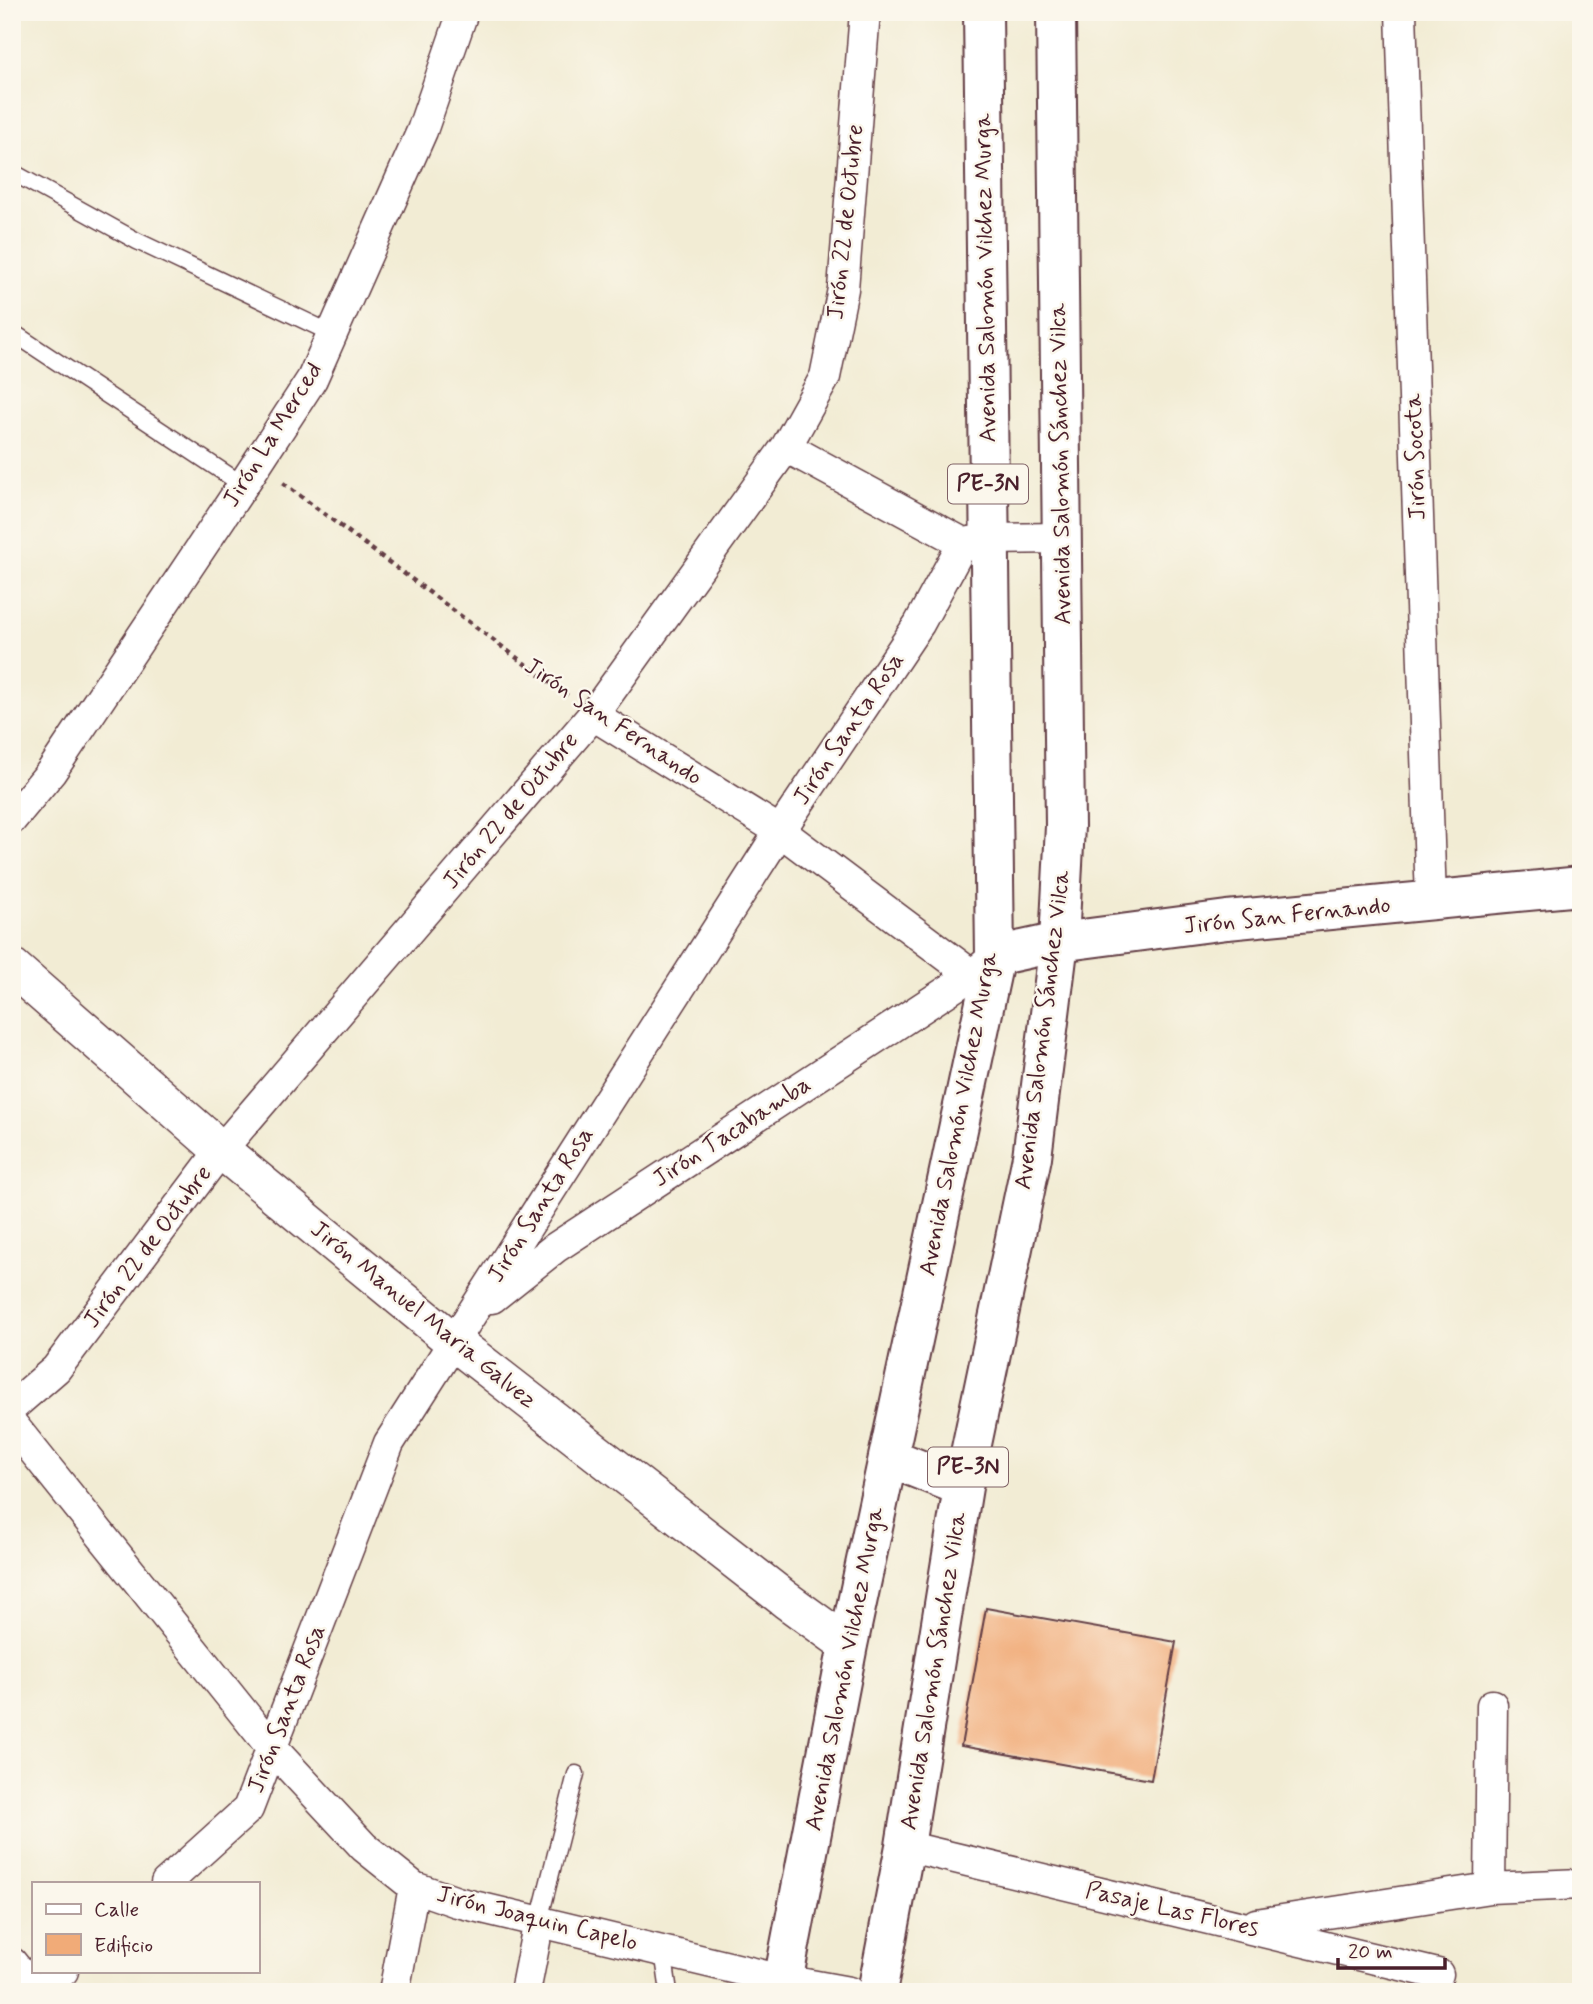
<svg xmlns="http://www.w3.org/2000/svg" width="1593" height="2004" viewBox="0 0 1593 2004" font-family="Mynerve,sans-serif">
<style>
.building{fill:#f1ab78}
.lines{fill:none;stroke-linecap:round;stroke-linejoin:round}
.service-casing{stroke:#633e44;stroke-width:19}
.minor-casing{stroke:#633e44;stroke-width:33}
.tertiary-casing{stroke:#633e44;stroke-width:40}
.secondary-casing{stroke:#633e44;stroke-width:42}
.trunk-casing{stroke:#633e44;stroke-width:42}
.path{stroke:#633e44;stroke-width:4.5;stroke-dasharray:5 5;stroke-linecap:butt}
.service{stroke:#fff;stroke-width:16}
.minor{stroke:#fff;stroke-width:30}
.tertiary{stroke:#fff;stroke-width:37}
.secondary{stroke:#fff;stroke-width:38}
.trunk{stroke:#fff;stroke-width:38}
.labels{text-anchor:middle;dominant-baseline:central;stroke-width:5;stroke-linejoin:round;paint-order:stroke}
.shield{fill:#fbf7ec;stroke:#7f6065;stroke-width:2}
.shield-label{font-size:23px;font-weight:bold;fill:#4a1f2b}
.street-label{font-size:24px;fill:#4a1f2b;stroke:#fbf7ec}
</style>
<rect width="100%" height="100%" fill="#fbf7ec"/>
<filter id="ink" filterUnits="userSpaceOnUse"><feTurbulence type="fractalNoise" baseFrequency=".0143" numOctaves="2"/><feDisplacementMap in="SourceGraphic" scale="14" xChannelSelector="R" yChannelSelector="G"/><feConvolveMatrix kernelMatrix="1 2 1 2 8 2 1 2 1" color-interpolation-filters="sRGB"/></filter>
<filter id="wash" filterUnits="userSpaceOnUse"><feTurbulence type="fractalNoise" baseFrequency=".00686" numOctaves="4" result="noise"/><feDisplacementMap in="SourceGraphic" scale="28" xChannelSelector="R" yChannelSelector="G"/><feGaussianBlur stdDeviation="1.57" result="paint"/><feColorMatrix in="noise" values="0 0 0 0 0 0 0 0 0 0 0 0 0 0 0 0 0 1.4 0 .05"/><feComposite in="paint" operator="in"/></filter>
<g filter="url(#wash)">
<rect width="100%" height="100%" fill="#f2ecd4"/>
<g id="blocks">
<path class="building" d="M986,1608L1176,1642L1151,1780L961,1746Z"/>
</g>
</g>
<g filter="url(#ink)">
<use href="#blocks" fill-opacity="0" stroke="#633e44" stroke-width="2"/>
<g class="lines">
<defs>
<path id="service" d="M12,172L137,241L333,334
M12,332L243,485
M539,1921L576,1774
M663,1951L669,1992"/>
<path id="minor" d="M1401,12L1431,901
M786,447L963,543L989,539L1062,538
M593,715L780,831L972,975
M12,819L51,772L243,485L312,379L422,131L463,12
M492,1298L555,1248L972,975L995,956
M12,1407L56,1369L221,1150L593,715L786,447L825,377L843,289L865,12
M12,1424L271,1747L364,1847L414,1887L457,1902L783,1980L849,1992
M905,1846L1438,1974
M166,1883L248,1809L389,1443L780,831L919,624L963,543
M1490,1888L1581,1884
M1256,1924L1490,1888L1492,1705
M12,1963L35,1992
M39,1992L63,1971
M394,1992L414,1887
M525,1992L539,1921"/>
<path id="tertiary" d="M12,967L221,1150L454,1342L786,1600L848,1645"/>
<path id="secondary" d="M995,956L1059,942L1227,920L1581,886"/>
<path id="trunk" d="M888,1457L963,1487
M781,1992L848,1645L995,956L983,12
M877,1992L905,1846L963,1487L1032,1157L1059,942L1065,826L1056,12"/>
</defs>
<use href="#service" class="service-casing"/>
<use href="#minor" class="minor-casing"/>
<use href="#tertiary" class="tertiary-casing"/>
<use href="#secondary" class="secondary-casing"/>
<use href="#trunk" class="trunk-casing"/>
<path class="path" d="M283,483L568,696"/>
<use href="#service" class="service"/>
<use href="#minor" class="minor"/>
<use href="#tertiary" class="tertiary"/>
<use href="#secondary" class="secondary"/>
<use href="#trunk" class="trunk"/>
</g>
</g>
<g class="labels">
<g class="shield">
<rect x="948" y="464.5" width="80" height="39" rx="5"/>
<rect x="928" y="1447.5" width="80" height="39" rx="5"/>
</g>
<g class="shield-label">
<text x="988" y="484">PE-3N</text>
<text x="968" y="1467">PE-3N</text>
</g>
<g class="street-label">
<text transform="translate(846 222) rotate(-84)">Jirón 22 de Octubre</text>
<text transform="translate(986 278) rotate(-91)">Avenida Salomón Vilchez Murga</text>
<text transform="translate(273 435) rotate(-58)">Jirón La Merced</text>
<text transform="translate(1416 457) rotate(-92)">Jirón Socota</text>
<text transform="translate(1061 464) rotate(-91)">Avenida Salomón Sánchez Vilca</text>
<text transform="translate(613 722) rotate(34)">Jirón San Fernando</text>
<text transform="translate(849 729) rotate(-56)">Jirón Santa Rosa</text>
<text transform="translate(511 811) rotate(-50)">Jirón 22 de Octubre</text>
<text transform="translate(1287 916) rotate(-6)">Jirón San Fernando</text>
<text transform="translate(1043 1030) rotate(-83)">Avenida Salomón Sánchez Vilca</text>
<text transform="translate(959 1114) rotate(-79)">Avenida Salomón Vilchez Murga</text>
<text transform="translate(732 1132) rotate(-33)">Jirón Tacabamba</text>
<text transform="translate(541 1205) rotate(-58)">Jirón Santa Rosa</text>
<text transform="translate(148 1247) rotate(-53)">Jirón 22 de Octubre</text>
<text transform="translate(423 1315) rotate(39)">Jirón Manuel Maria Galvez</text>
<text transform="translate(845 1669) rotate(-79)">Avenida Salomón Vilchez Murga</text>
<text transform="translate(934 1671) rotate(-81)">Avenida Salomón Sánchez Vilca</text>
<text transform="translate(287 1709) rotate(-69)">Jirón Santa Rosa</text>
<text transform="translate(1172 1910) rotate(13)">Pasaje Las Flores</text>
<text transform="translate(537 1919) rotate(14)">Jirón Joaquin Capelo</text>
</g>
</g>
<rect width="1593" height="2004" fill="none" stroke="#fbf7ec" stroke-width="42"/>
<rect x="32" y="1882" width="228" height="91" fill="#fbf7ec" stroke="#b4a19f" stroke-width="2"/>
<rect x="46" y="1904" width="35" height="10" fill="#ffffff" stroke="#b4a19f" stroke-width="2"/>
<text x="94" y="1916" font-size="21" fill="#4a1f2b">Calle</text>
<rect x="46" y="1934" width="35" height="21" fill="#f1ab78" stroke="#b4a19f" stroke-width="2"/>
<text x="94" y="1952" font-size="21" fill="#4a1f2b">Edificio</text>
<path d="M1338 1958v10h107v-10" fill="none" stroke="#4a1f2b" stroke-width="3.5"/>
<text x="1348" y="1958" font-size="21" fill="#4a1f2b" stroke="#fbf7ec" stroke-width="5" paint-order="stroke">20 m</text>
</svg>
